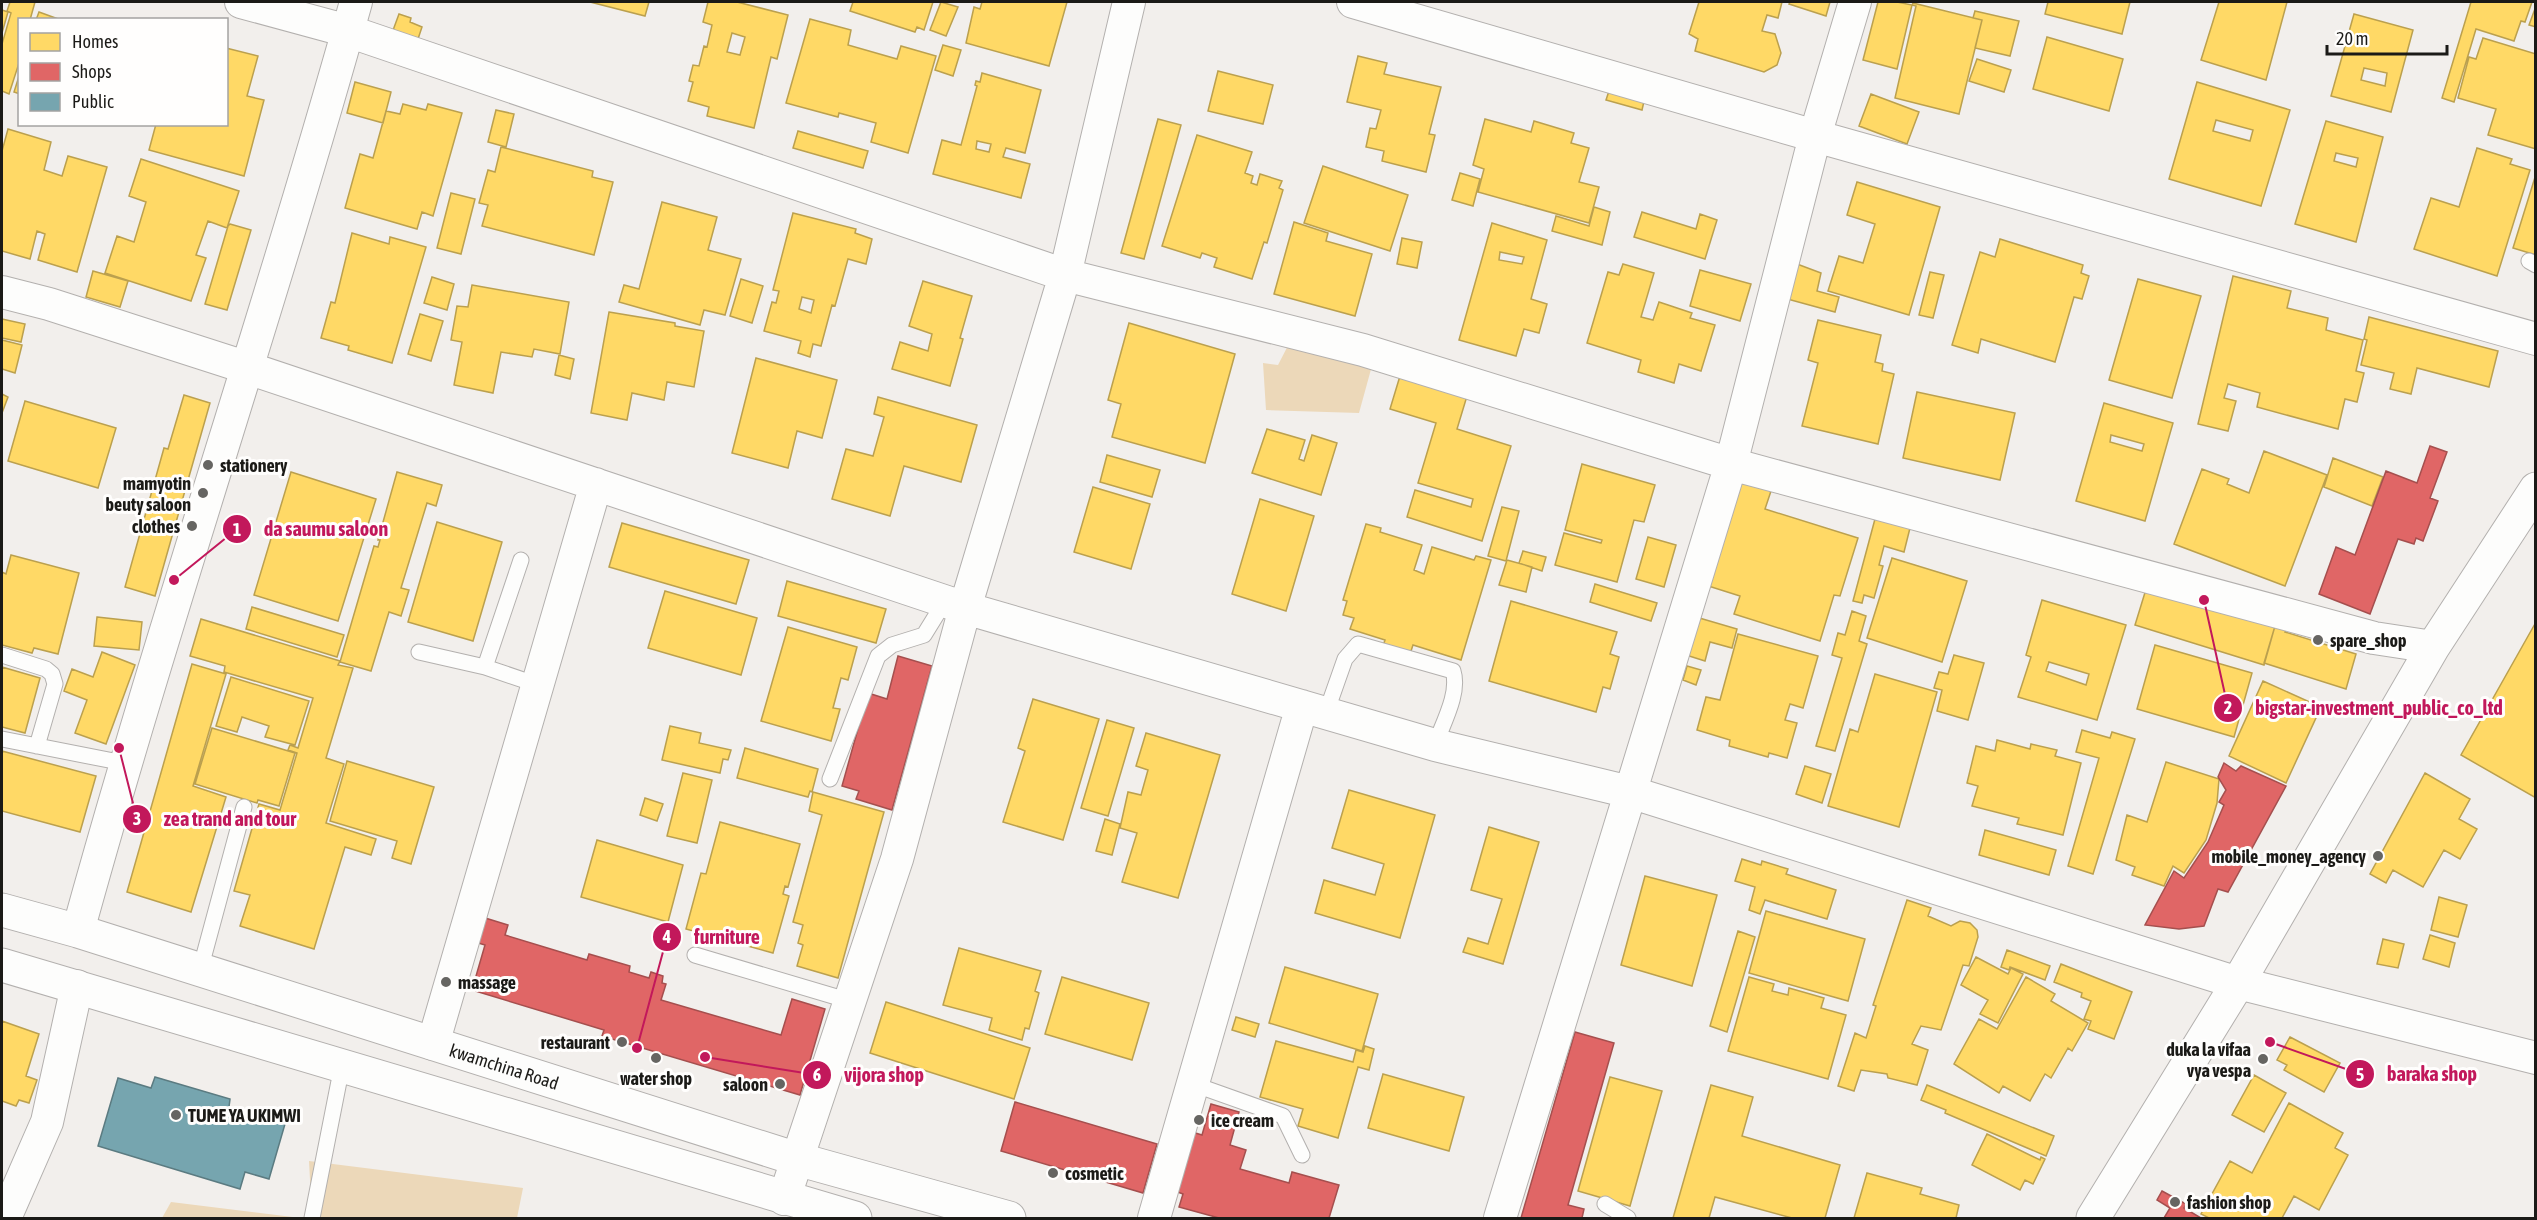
<svg xmlns="http://www.w3.org/2000/svg" width="2537" height="1220" viewBox="0 0 2537 1220" font-family="'Asap Condensed',sans-serif">
<style>
.green{fill:#ecd8b9}
.homes{fill:#ffd966;stroke:#bba04e;stroke-width:1.5;fill-rule:evenodd}
.shops{fill:#e06666;stroke:#a54f4e;stroke-width:1.5}
.public{fill:#76a5af;stroke:#5b7b81;stroke-width:1.5}
.lines{fill:none;stroke-linecap:round;stroke-linejoin:round}
.lane-casing{stroke:#b3b0ae;stroke-width:17}
.street-casing{stroke:#b3b0ae;stroke-width:34}
.secondary-casing{stroke:#b3b0ae;stroke-width:35}
.lane{stroke:#fdfdfc;stroke-width:15}
.street{stroke:#fdfdfc;stroke-width:32}
.secondary{stroke:#fdfdfc;stroke-width:33}
.poi-dot{fill:#666562;stroke:#fffefd;stroke-width:2}
.labels{text-anchor:middle;dominant-baseline:central;stroke-width:6;stroke-linejoin:round;paint-order:stroke}
.poi-label{font-size:18px;font-weight:bold;fill:#1b1a17;stroke:#fffefd;text-anchor:start}
.street-label{font-size:18px;fill:#1b1a17;stroke:#fffefd}
.leader{fill:none;stroke:#c2185b;stroke-width:2}
.callout-dot{fill:#c2185b;stroke:#fffefd;stroke-width:2}
.mark-label{font-size:18px;text-anchor:middle;font-weight:bold;fill:#fff}
.callout-label{font-size:20px;text-anchor:middle;font-weight:bold;fill:#c2185b;stroke:#fffefd;stroke-width:6;stroke-linejoin:round;paint-order:stroke}
</style>
<rect width="100%" height="100%" fill="#f2efec"/>
<path class="green" d="M1295,332L1373,362L1359,413L1266,410L1263,363L1278,365Z
M309,1161L523,1188L517,1218H312Z
M171,1202L301,1218H162Z"/>
<path class="homes" d="M10,2H35L30,20H20V60L9,94L2,91V44L11,13L7,11Z
M590,2H649L645,16Z
M708,2H737L788,15L777,59L771,57L754,128L707,116L709,107L688,101L693,82L689,81L693,65L699,66L704,46L707,47L712,25L703,22ZM732,33L745,37L740,55L727,52Z
M853,2H933L924,30L917,27L915,32L850,11Z
M941,2L958,7L946,36L930,30Z
M982,2H1067L1049,66L966,43L974,7L980,9Z
M1699,2H1782L1778,18L1767,15L1762,31L1775,34L1781,53L1777,65L1764,72L1695,51L1698,39L1689,34Z
M1790,2H1830L1826,16L1789,4Z
M1878,2H1897L1912,5L1897,69L1863,60Z
M2048,2H2130L2122,34L2045,14Z
M2219,2H2287L2266,80L2201,60Z
M2471,2H2532L2525,22L2521,21L2514,41L2476,29L2454,102L2442,98Z
M1913,3L1982,20L1959,114L1895,98L1916,6L1912,5Z
M2536,6V27L2529,25Z
M2,10L8,12L2,33Z
M1975,11L2019,21L2010,56L1975,48L1982,20L1973,18Z
M39,12L61,20H36Z
M399,14L411,18L410,22L422,27L417,42L392,33Z
M2354,14L2413,30L2391,112L2331,96ZM2364,68L2387,73L2385,86L2361,80Z
M810,19L851,30L848,45L897,59L901,46L936,56L908,153L871,142L876,123L839,113L838,117L786,103Z
M2047,37L2123,59L2109,111L2033,89Z
M2483,38L2536,54V149L2488,135L2496,109L2458,98L2469,57L2476,59Z
M943,45L961,50L953,76L935,70Z
M226,48L258,56L247,96L264,100L244,176L149,150L156,124H226Z
M1358,56L1387,63L1384,74L1441,87L1429,134L1435,135L1426,172L1382,161L1384,151L1366,147L1370,128L1376,129L1381,110L1347,102Z
M1977,59L2011,70L2004,92L1969,81Z
M1218,71L1273,85L1263,124L1208,111Z
M20,73V94L14,92Z
M982,73L1041,90L1025,153L1006,148L1003,157L1030,164L1021,198L933,174L942,140L961,145L977,86L975,85L976,81L980,82ZM977,141L991,144L989,152L976,149Z
M355,82L391,92L383,123L347,113Z
M2197,82L2290,110L2261,206L2169,179ZM2216,120L2253,130L2250,141L2213,131Z
M1610,88L1645,97L1642,110L1606,100Z
M1871,94L1919,112L1907,144L1859,126Z
M403,104L426,110L428,104L462,113L433,216L422,212L417,229L345,208L360,154L373,158L386,111L400,114Z
M496,110L514,114L506,147L488,142Z
M1158,119L1181,125L1144,259L1121,253Z
M1485,119L1531,132L1534,121L1574,133L1571,143L1589,148L1579,182L1599,187L1589,223L1478,192L1484,169L1473,165Z
M2326,121L2383,137L2356,242L2295,224ZM2336,153L2358,158L2356,167L2334,161Z
M8,129L51,142L44,170L62,176L68,156L107,167L77,272L38,260L45,234L37,231L30,259L2,251V151Z
M798,131L868,151L863,168L793,148Z
M1197,135L1252,152L1245,173L1253,176L1251,183L1257,185L1260,174L1282,181L1279,188L1283,190L1267,243L1264,242L1252,279L1214,267L1217,258L1202,253L1200,258L1162,246Z
M501,147L593,171L592,177L613,182L594,255L482,226L488,205L479,203L488,170L495,172Z
M2477,148L2512,159L2510,164L2530,170L2497,276L2414,249L2431,198L2459,207Z
M141,159L239,191L227,228L208,221L196,255L206,258L191,301L105,273L117,236L134,242L146,202L129,196Z
M1323,166L1408,195L1390,251L1304,223Z
M1460,173L1480,179L1473,206L1452,200Z
M2536,174V255L2513,248Z
M1857,182L1940,207L1909,315L1828,291L1839,256L1863,263L1875,224L1847,215Z
M451,193L475,199L461,254L437,248Z
M662,202L717,217L708,250L741,259L725,315L704,310L700,325L619,302L624,285L639,289Z
M1594,207L1610,212L1602,245L1552,231L1556,216L1589,226Z
M1642,212L1696,229L1700,214L1717,220L1705,259L1634,237Z
M793,213L856,229L855,233L872,239L866,264L848,259L835,306L832,305L821,346L813,344L810,357L798,353L801,341L764,331L772,302L776,303L779,291L773,290ZM802,297L814,300L811,313L799,309Z
M1294,222L1328,233L1326,241L1372,254L1355,316L1274,294Z
M1492,223L1547,240L1531,299L1547,304L1539,333L1524,329L1516,356L1459,340ZM1500,252L1524,257L1522,264L1499,260Z
M230,224L251,230L227,310L205,304L228,226Z
M352,233L389,244L390,237L426,247L392,363L348,350L349,346L321,338L331,302L335,303Z
M1402,238L1422,242L1417,268L1397,264Z
M2000,239L2083,265L2081,273L2089,276L2082,299L2074,297L2055,362L1981,339L1978,353L1952,345L1980,252L1995,257Z
M1789,261L1821,273L1817,291L1839,297L1835,312L1780,297Z
M1623,264L1654,273L1641,317L1653,320L1659,302L1692,313L1690,318L1715,325L1701,371L1679,364L1674,383L1638,372L1641,360L1587,343L1608,272L1619,275Z
M1700,270L1751,284L1740,321L1690,306Z
M93,271L128,281L120,307L86,297Z
M1930,272L1944,275L1933,318L1919,315Z
M2233,276L2291,291L2287,308L2328,318L2326,330L2363,340L2356,371L2364,373L2357,402L2345,399L2338,429L2257,407L2260,393L2228,384L2224,398L2236,401L2228,431L2198,424Z
M432,277L454,284L447,310L424,303Z
M741,279L763,286L752,323L730,316Z
M2138,279L2201,296L2172,398L2109,380Z
M923,281L972,296L960,338L963,339L950,386L892,369L900,342L928,351L932,334L909,326Z
M472,285L569,302L560,354L534,349L532,357L501,352L493,393L454,385L462,342L451,340L457,306L468,307Z
M609,312L675,323V326L704,331L694,387L667,382L664,400L632,393L627,420L591,413Z
M420,314L443,321L431,361L408,354Z
M2369,317L2498,351L2489,387L2417,368L2411,394L2390,389L2394,373L2361,365L2367,340L2364,339Z
M2,319L25,324L21,342L2,338Z
M1818,320L1881,335L1875,362L1883,364L1882,371L1894,374L1878,444L1802,426L1818,363L1808,360Z
M1129,323L1235,354L1205,463L1112,437L1121,404L1108,400Z
M2,340L22,345L15,373L2,369Z
M559,355L574,359L570,379L555,375Z
M756,358L837,380L822,438L797,431L788,468L732,453Z
M1400,376L1467,396L1457,429L1511,446L1482,541L1407,517L1415,490L1471,507L1473,499L1418,483L1436,423L1390,409Z
M1917,392L2015,413L2000,480L1903,458Z
M2,394L8,397L2,413Z
M184,395L210,403L155,596L125,587L164,448L168,449Z
M878,397L977,425L961,482L904,466L890,516L832,499L846,449L873,456L884,417L874,414Z
M25,401L116,428L98,488L8,461Z
M2104,403L2173,423L2145,521L2076,501ZM2111,435L2144,444L2142,451L2110,442Z
M1267,429L1305,440L1299,459L1304,461L1312,435L1337,443L1321,495L1252,473Z
M2264,451L2327,475L2285,586L2174,544L2202,469L2229,479L2227,484L2249,493Z
M1107,455L1160,470L1152,497L1100,482Z
M2333,458L2383,477L2372,506L2324,487Z
M1582,464L1655,485L1644,522L1634,520L1617,582L1555,565L1564,533L1601,543L1602,540L1565,530Z
M1738,470L1774,482L1765,509L1858,538L1840,596L1834,595L1820,641L1734,614L1740,596L1702,584Z
M291,472L376,499L338,621L254,595Z
M397,472L442,485L436,506L427,503L401,588L409,590L401,616L389,612L371,671L340,662L374,546L378,547L380,540H378Z
M1093,487L1150,504L1131,569L1074,552Z
M1260,499L1314,516L1286,611L1232,594Z
M1502,507L1519,511L1506,561L1488,556Z
M1875,519L1910,528L1904,552L1884,546L1879,565L1883,566L1874,598L1864,595L1862,603L1853,601Z
M437,522L502,542L473,641L408,622Z
M622,523L749,560L736,604L609,567Z
M1366,524L1381,528L1380,532L1422,545L1414,570L1424,574L1432,547L1474,560L1476,556L1491,560L1461,660L1413,645L1410,654L1383,646L1385,640L1350,629L1354,618L1343,615L1347,601L1343,600Z
M1648,537L1676,545L1664,587L1636,579Z
M1523,551L1546,557L1542,571L1519,563Z
M11,555L79,573L58,654L34,648L32,653L2,645V572L6,574Z
M1892,558L1967,581L1942,662L1867,638Z
M1507,560L1532,567L1526,592L1499,585Z
M787,581L886,609L876,643L778,616Z
M1595,584L1657,603L1651,621L1590,602Z
M2147,586L2275,626L2264,665L2135,625Z
M665,591L757,618L741,675L648,648Z
M2042,600L2126,625L2097,720L2018,697L2031,657L2026,655ZM2049,662L2089,674L2086,685L2046,671Z
M1511,601L1617,632L1610,654L1619,657L1610,689L1603,687L1596,712L1489,681Z
M252,607L344,635L337,657L246,629Z
M1852,611L1866,616L1859,641L1867,644L1835,751L1816,746L1842,658L1832,655L1838,633L1845,635Z
M97,617L142,622L139,650L94,646Z
M1696,617L1737,629L1732,648L1710,642L1705,661L1686,655Z
M201,619L340,661L338,665L353,668L326,758L344,764L326,823L376,839L371,855L345,847L314,949L240,926L250,895L234,891L259,804L280,810L297,753L288,750L290,745L298,748L313,698L224,672L225,666L190,656Z
M2536,622V798L2461,755Z
M2275,626L2286,630L2285,632L2356,654L2346,689L2264,663Z
M788,627L857,647L848,680L841,678L833,708L840,709L831,741L761,721Z
M1738,634L1818,656L1803,708L1790,704L1785,720L1797,723L1787,758L1769,753L1768,757L1729,746L1730,740L1697,730L1706,697L1720,700Z
M2155,645L2252,673L2234,737L2137,709Z
M102,652L135,665L106,744L75,733L87,700L64,691L72,669L93,677Z
M1954,655L1984,663L1968,720L1937,711L1942,690L1934,688L1939,672L1948,674Z
M192,664L226,674L193,786L226,797L191,912L127,892Z
M1687,666L1701,670L1696,685L1683,680Z
M2,667L40,678L25,733L2,727Z
M1875,674L1937,692L1899,827L1828,806L1850,729L1858,732Z
M231,677L309,701L295,745L265,737L269,726L242,717L237,732L216,726Z
M2263,681L2321,707L2286,783L2229,756Z
M1033,699L1099,719L1063,840L1003,822L1025,751L1018,748Z
M1107,720L1134,728L1108,816L1081,808Z
M670,726L701,733L699,743L731,750L728,760L723,759L720,773L662,760Z
M212,728L295,753L279,806L258,800L257,803L195,784Z
M2082,730L2110,738L2112,732L2135,739L2093,874L2068,866L2099,758L2076,752Z
M1146,733L1220,755L1178,898L1122,882L1137,833L1120,828L1128,792L1141,795L1148,770L1136,766Z
M1997,740L2030,749L2031,744L2057,750L2055,756L2081,763L2063,835L2017,824L2019,818L1972,806L1978,786L1967,783L1976,746L1995,751Z
M745,748L818,769L812,792L810,791L808,797L737,778Z
M2,751L96,776L80,832L2,811Z
M347,761L434,787L411,864L392,858L397,841L330,821Z
M2166,762L2219,779L2217,803L2206,840L2184,873L2173,866L2164,886L2132,875L2135,867L2116,860L2127,815L2147,822Z
M1805,766L1831,774L1822,803L1796,794Z
M683,773L712,780L697,843L667,836Z
M2425,773L2470,799L2459,819L2477,829L2460,859L2444,850L2423,887L2393,870L2386,883L2370,874Z
M1349,790L1435,815L1400,938L1315,913L1324,880L1375,895L1384,864L1332,848Z
M813,792L884,812L838,978L797,966L803,945L798,943L803,925L793,922L822,815L809,811Z
M645,798L663,804L657,821L640,815Z
M1105,819L1120,824L1112,855L1096,851Z
M720,822L800,844L788,887L785,886L783,894L789,896L773,953L686,929L701,873L706,874Z
M1489,827L1539,842L1503,964L1463,952L1468,938L1488,944L1502,899L1471,890Z
M1985,830L2056,850L2049,875L1979,855Z
M597,840L683,865L668,922L581,897Z
M1742,859L1761,865L1762,861L1788,869L1786,874L1836,890L1827,919L1765,900L1760,914L1749,910L1755,887L1735,881Z
M1645,876L1717,895L1692,986L1621,965Z
M2439,897L2467,905L2458,937L2431,930Z
M1907,900L1931,908L1928,916L1951,926L1960,921L1970,923L1977,930L1978,937L1969,966L1963,965L1941,1030L1921,1026L1912,1044L1928,1050L1917,1085L1888,1078L1887,1074L1861,1070L1854,1091L1838,1086L1855,1033L1866,1038L1876,1006L1873,1005Z
M1766,911L1865,939L1848,1001L1749,973Z
M1738,931L1755,937L1727,1032L1710,1026Z
M2430,935L2455,943L2449,967L2423,959Z
M2383,939L2404,944L2398,968L2377,964Z
M959,948L1041,971L1035,991L1039,993L1029,1029L1025,1028L1022,1040L989,1030L992,1018L943,1005Z
M2007,950L2050,966L2045,980L2010,967L2009,970L2001,967Z
M1976,957L2008,974L2011,968L2023,974L1998,1023L1980,1014L1988,1000L1961,985Z
M2061,964L2132,992L2114,1039L2088,1029L2091,1021L2084,1019L2091,1001L2081,997L2082,993L2054,982Z
M1285,967L1378,994L1362,1051L1269,1023Z
M1062,977L1149,1003L1132,1060L1045,1034Z
M1749,977L1774,984L1772,991L1788,995L1789,988L1824,998L1821,1008L1846,1015L1828,1079L1728,1051Z
M2026,977L2055,994L2051,1001L2088,1023L2072,1051L2068,1048L2051,1078L2045,1074L2030,1101L2003,1086L1999,1093L1954,1064L1979,1019L1997,1029Z
M886,1002L1030,1048L1014,1099L870,1053Z
M1236,1017L1259,1024L1255,1037L1232,1030Z
M2,1021L39,1034L26,1076L37,1080L29,1103L19,1100L16,1106L2,1101Z
M2290,1037L2340,1063L2324,1092L2284,1070L2287,1065L2277,1060Z
M1276,1041L1353,1062L1356,1050L1363,1052L1365,1046L1374,1049L1369,1070L1358,1067L1338,1138L1298,1126L1303,1109L1260,1097Z
M1383,1074L1464,1097L1449,1151L1368,1128Z
M2254,1075L2286,1093L2264,1132L2232,1115Z
M1610,1077L1662,1091L1630,1206L1578,1191Z
M1711,1085L1753,1097L1742,1136L1840,1165L1825,1218H1792L1715,1197L1709,1218H1673Z
M1927,1085L2054,1136L2046,1156L1945,1113L1946,1110L1921,1100Z
M2289,1103L2343,1133L2335,1148L2348,1155L2319,1210L2294,1196L2282,1218H2209L2201,1214L2230,1161L2252,1173Z
M1987,1134L2040,1160L2041,1157L2045,1159L2033,1184L2025,1180L2020,1190L1972,1165Z
M1867,1173L1922,1188L1920,1194L1959,1205L1956,1218H1854Z"/>
<path class="shops" d="M2430,446L2447,452L2430,498L2438,501L2423,541L2416,538L2414,544L2398,539L2370,614L2319,594L2336,547L2355,555L2386,471L2417,483Z
M898,656L932,666L892,810L856,799L859,791L842,786L868,693L887,699Z
M2224,763L2236,771L2241,766L2286,786L2228,892L2218,889L2204,926L2179,929L2145,925L2174,871L2184,878L2208,842L2224,805L2219,802L2226,790L2218,777Z
M482,917L508,925L505,935L587,960L589,954L630,966L629,972L649,978L651,972L663,976L662,983L666,984L661,1000L781,1035L792,999L825,1009L800,1095L602,1036L604,1030L472,990L485,945L475,942Z
M1575,1032L1614,1043L1568,1205L1584,1209L1582,1218H1521Z
M1015,1102L1157,1144L1143,1193L1001,1151Z
M1211,1104L1239,1112L1230,1145L1246,1150L1240,1169L1289,1183L1292,1172L1339,1185L1329,1218H1219L1179,1207L1183,1194L1175,1191L1192,1132L1202,1135Z
M2162,1191L2186,1204L2184,1208L2201,1218H2164L2170,1208L2157,1200Z"/>
<path class="public" d="M155,1077L230,1099L229,1107L285,1124L269,1179L245,1172L240,1189L98,1146L118,1078L151,1088Z"/>
<g class="lines">
<defs>
<path id="lane" d="M2529,261L2536,265
M419,652L485,667L538,685
M2,655L46,669L52,674L55,684L37,746
M485,667L521,560
M1326,713L1345,659L1358,644L1453,671C1460,693 1443,723 1435,745
M2,739L124,763
M830,779L878,656L892,645L924,635L945,601
M695,955L850,1001
M200,970L244,807
M1193,1084L1283,1116L1302,1155
M1605,1204L1628,1218
M312,1218L342,1066"/>
<path id="street" d="M241,2L348,31L1065,275L1363,350L1731,464L2374,638L2433,647
M1353,2L1815,136L2536,339
M2,292L49,304L248,368L965,608L1435,745L1630,792L2238,983L2536,1058
M78,931C164,619 269,313 356,2
M433,1044L596,484
M784,1199L897,859L965,608L1065,275L1129,2
M5,1218L47,1122L77,986
M1154,1218L1302,706
M1500,1218L1731,464L1815,136L1855,2"/>
<g id="secondary">
<path id="s1" d="M2,910L78,931L797,1159L1009,1218"/>
<path d="M2,965L855,1218"/>
<path d="M2093,1218L2238,983L2433,647L2536,489"/>
</g>
</defs>
<use href="#lane" class="lane-casing"/>
<use href="#street" class="street-casing"/>
<use href="#secondary" class="secondary-casing"/>
<use href="#lane" class="lane"/>
<use href="#street" class="street"/>
<use href="#secondary" class="secondary"/>
</g>
<g class="poi-dot">
<circle cx="208" cy="465" r="6"/>
<circle cx="203" cy="493" r="6"/>
<circle cx="192" cy="526" r="6"/>
<circle cx="2318" cy="640" r="6"/>
<circle cx="2378" cy="856" r="6"/>
<circle cx="446" cy="982" r="6"/>
<circle cx="622" cy="1042" r="6"/>
<circle cx="656" cy="1058" r="6"/>
<circle cx="2263" cy="1059" r="6"/>
<circle cx="780" cy="1084" r="6"/>
<circle cx="176" cy="1115" r="6"/>
<circle cx="1199" cy="1120" r="6"/>
<circle cx="1053" cy="1173" r="6"/>
<circle cx="2175" cy="1202" r="6"/>
</g>
<g class="labels">
<g class="poi-label">
<text x="220" y="465">stationery</text>
<text x="191" y="483" text-anchor="end">mamyotin<tspan x="191" dy="21">beuty saloon</tspan></text>
<text x="180" y="526" text-anchor="end">clothes</text>
<text x="2330" y="640">spare_shop</text>
<text x="2366" y="856" text-anchor="end">mobile_money_agency</text>
<text x="458" y="982">massage</text>
<text x="610" y="1042" text-anchor="end">restaurant</text>
<text x="2251" y="1049" text-anchor="end">duka la vifaa<tspan x="2251" dy="21">vya vespa</tspan></text>
<text x="656" y="1078" text-anchor="middle">water shop</text>
<text x="768" y="1084" text-anchor="end">saloon</text>
<text x="188" y="1115">TUME YA UKIMWI</text>
<text x="1211" y="1120">ice cream</text>
<text x="1065" y="1173">cosmetic</text>
<text x="2187" y="1202">fashion shop</text>
</g>
<g class="street-label">
<text stroke="none"><textPath href="#s1" startOffset="526">kwamchina Road</textPath></text>
</g>
</g>
<path class="leader" d="M174 580L237 529M2204 600L2228 708M119 748L137 819M637 1048L667 937M2270 1042L2360 1074M705 1057L817 1075"/>
<g class="callout-dot">
<circle cx="174" cy="580" r="6"/>
<circle cx="2204" cy="600" r="6"/>
<circle cx="119" cy="748" r="6"/>
<circle cx="637" cy="1048" r="6"/>
<circle cx="2270" cy="1042" r="6"/>
<circle cx="705" cy="1057" r="6"/>
<circle cx="237" cy="529" r="15"/>
<circle cx="2228" cy="708" r="15"/>
<circle cx="137" cy="819" r="15"/>
<circle cx="667" cy="937" r="15"/>
<circle cx="2360" cy="1074" r="15"/>
<circle cx="817" cy="1075" r="15"/>
</g>
<g class="mark-label">
<text x="237" y="536">1</text>
<text x="2228" y="714">2</text>
<text x="137" y="825">3</text>
<text x="667" y="943">4</text>
<text x="2360" y="1081">5</text>
<text x="817" y="1081">6</text>
</g>
<g class="callout-label">
<text x="326" y="536">da saumu saloon</text>
<text x="2379" y="715">bigstar-investment_public_co_ltd</text>
<text x="230" y="826">zea trand and tour</text>
<text x="727" y="944">furniture</text>
<text x="2432" y="1081">baraka shop</text>
<text x="884" y="1082">vijora shop</text>
</g>
<rect width="2537" height="1220" fill="none" stroke="#1b1a17" stroke-width="6"/>
<rect x="18" y="18" width="210" height="108" fill="#fffefd" stroke="#a4a3a1" stroke-width="1.5"/>
<rect x="30" y="33" width="30" height="18" fill="#ffd966" stroke="#a4a3a1" stroke-width="1.5"/>
<text x="72" y="48" font-size="18" fill="#1b1a17">Homes</text>
<rect x="30" y="63" width="30" height="18" fill="#e06666" stroke="#a4a3a1" stroke-width="1.5"/>
<text x="72" y="78" font-size="18" fill="#1b1a17">Shops</text>
<rect x="30" y="93" width="30" height="18" fill="#76a5af" stroke="#a4a3a1" stroke-width="1.5"/>
<text x="72" y="108" font-size="18" fill="#1b1a17">Public</text>
<path d="M2327 45v9h120v-9" fill="none" stroke="#1b1a17" stroke-width="3"/>
<text x="2336" y="45" font-size="18" fill="#1b1a17" stroke="#fffefd" stroke-width="4.5" paint-order="stroke">20 m</text>
</svg>
